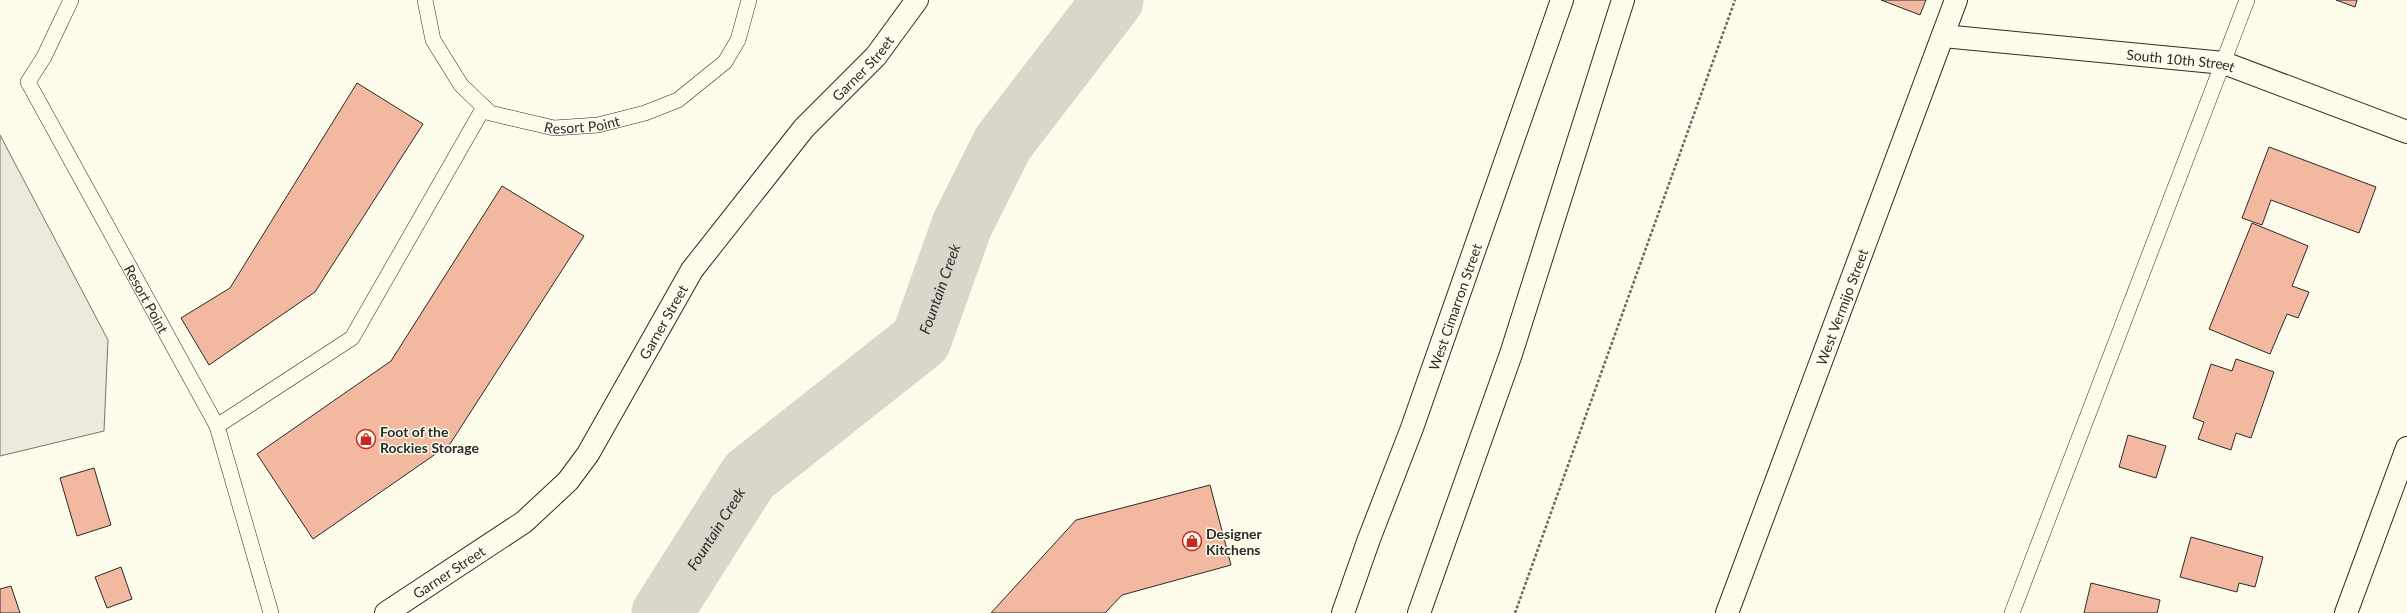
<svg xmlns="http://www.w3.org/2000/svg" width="2407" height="613" viewBox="0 0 2407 613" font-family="Lato,sans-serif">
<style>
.green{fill:#ecebdb;stroke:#74746e}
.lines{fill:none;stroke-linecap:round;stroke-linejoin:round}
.river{stroke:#d8d7c9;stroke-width:61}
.building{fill:#f2b8a0;stroke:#2b2b2b}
.lane-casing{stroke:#2b2b2b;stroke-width:16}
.street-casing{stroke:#2b2b2b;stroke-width:24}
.highway-casing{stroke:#2b2b2b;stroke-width:24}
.path{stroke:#6a6964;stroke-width:2.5;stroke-dasharray:3 2;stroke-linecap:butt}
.lane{stroke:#fdfbea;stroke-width:15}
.street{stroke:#fdfbea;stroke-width:22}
.highway{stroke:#fdfbea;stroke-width:22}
.labels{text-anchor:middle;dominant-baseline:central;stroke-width:3;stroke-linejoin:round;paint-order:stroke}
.street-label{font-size:14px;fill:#2b2b2b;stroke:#fdfbea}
.poi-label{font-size:14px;font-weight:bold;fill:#2b2b2b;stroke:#fdfbea;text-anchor:start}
.water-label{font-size:15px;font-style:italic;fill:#2b2b2b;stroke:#fdfbea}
</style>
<rect width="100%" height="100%" fill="#fdfbea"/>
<path class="green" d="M0,135L108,340L104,431L0,456Z"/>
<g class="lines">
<path class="river" id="s1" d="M662,613L749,476L921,340L962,225L1003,143L1113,0"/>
</g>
<path class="building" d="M1881,0H1926L1920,15Z
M2336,0H2357L2355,7Z
M357,83L423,124L315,292L209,365L181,318L230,288Z
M2269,147L2376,187L2359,233L2271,200L2262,225L2242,218Z
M502,186L584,236L450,444L313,539L257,454L391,361Z
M2252,223L2308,246L2292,286L2309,292L2298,318L2287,314L2270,354L2209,329Z
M2236,359L2274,372L2251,438L2236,433L2231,450L2198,439L2204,422L2193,418L2211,364L2232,371Z
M2128,435L2166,446L2156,478L2119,467Z
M94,468L111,525L77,536L60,478Z
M1210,485L1231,565L1122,595L1105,613H991L1076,520Z
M2191,537L2263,557L2255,587L2239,583L2237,592L2180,577Z
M121,567L132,599L107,608L95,577Z
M2091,583L2160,600L2157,613H2084Z
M11,586L20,613H0V589Z"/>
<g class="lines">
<defs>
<g id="lane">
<path id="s2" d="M71,0L44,57L28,82L217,426L271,613"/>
<path id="s3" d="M425,0L433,40L461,85L490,113L554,128L598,125L645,113L678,100L725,62L738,40L749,0"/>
<path d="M217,426L352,338L484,107"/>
<path d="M2012,613L2247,0"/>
</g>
<g id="street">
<path id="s4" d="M1943,36L2224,63L2407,132"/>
<path id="s5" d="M386,613L524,522L568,481L588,454L692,270L804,128L876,56L917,0"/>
<path id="s6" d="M1727,613L1956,0"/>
<path d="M2346,613L2407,448"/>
</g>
<g id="highway">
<path id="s7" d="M1343,613L1369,539L1412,428L1562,0"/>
<path d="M1419,613L1511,354L1623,0"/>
</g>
</defs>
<use href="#lane" class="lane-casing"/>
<use href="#street" class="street-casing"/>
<use href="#highway" class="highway-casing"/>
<path class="path" d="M1515,613L1735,0"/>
<use href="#lane" class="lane"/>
<use href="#street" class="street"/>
<use href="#highway" class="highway"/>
</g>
<defs>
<symbol id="shop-ring" viewBox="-11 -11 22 22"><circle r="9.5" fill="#fdfbea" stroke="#c62828" stroke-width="1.5"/><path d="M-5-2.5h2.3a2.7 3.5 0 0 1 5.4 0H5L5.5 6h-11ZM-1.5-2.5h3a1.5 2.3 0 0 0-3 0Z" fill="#c62828"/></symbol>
</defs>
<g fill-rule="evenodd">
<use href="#shop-ring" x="355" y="428" width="22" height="22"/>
<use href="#shop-ring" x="1181" y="530" width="22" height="22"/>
</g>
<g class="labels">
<g class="street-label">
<text stroke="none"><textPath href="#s4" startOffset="239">South 10th Street</textPath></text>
<text stroke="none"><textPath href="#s5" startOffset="735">Garner Street</textPath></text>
<text stroke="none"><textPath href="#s3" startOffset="228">Resort Point</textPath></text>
<text stroke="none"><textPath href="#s2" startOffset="340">Resort Point</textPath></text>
<text stroke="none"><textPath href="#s7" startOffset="326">West Cimarron Street</textPath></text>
<text stroke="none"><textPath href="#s6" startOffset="327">West Vermijo Street</textPath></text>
<text stroke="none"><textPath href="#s5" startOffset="411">Garner Street</textPath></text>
<text stroke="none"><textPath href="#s5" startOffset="75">Garner Street</textPath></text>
</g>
<g class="poi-label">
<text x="380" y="431">Foot of the<tspan x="380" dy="16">Rockies Storage</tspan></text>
<text x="1206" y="533">Designer<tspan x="1206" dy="16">Kitchens</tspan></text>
</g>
<g class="water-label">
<text stroke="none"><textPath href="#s1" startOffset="436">Fountain Creek</textPath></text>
<text stroke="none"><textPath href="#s1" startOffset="100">Fountain Creek</textPath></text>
</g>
</g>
</svg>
